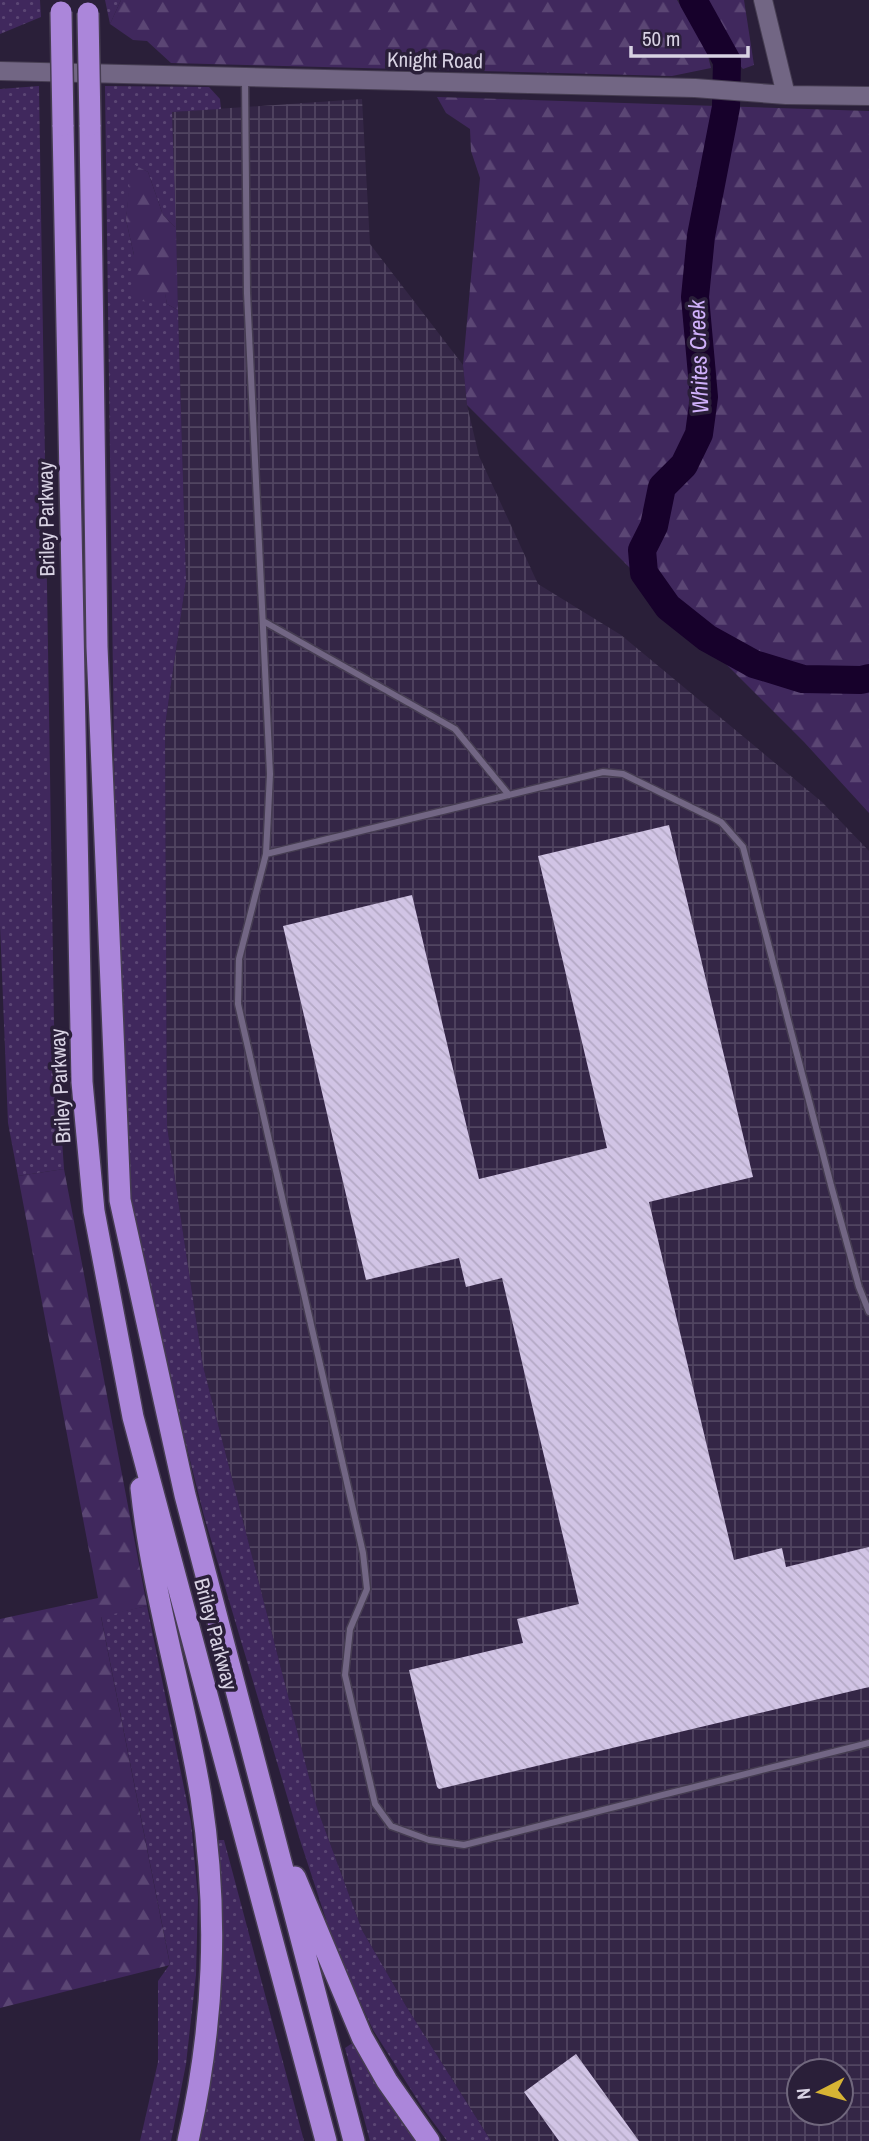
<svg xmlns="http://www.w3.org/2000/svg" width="869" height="2141" viewBox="0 0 869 2141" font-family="'Archivo Narrow',sans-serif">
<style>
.industrial{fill:url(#industrial-grid);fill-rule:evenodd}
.grass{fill:url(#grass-dots)}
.forest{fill:url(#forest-firs)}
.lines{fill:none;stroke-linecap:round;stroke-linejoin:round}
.river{stroke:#17012b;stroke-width:28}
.building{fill:url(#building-back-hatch)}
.lane-casing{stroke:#463d52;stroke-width:9}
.secondary-casing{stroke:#463d52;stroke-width:20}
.highway-casing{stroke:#463d52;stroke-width:24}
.lane{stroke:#726684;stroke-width:6}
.secondary{stroke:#726684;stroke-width:18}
.highway{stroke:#ab86da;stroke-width:21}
.highway-bridge-casing{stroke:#463d52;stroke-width:24;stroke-linecap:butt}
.highway-bridge{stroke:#ab86da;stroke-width:21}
.labels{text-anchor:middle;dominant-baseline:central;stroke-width:7;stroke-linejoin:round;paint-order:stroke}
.street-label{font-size:21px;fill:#d8d2e3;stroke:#2a1f39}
.water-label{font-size:23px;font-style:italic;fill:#d0b1fb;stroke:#2a1f39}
</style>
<defs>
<pattern id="industrial-grid" width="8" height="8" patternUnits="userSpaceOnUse" patternTransform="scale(1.75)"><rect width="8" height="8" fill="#342646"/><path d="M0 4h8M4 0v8" fill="none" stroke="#514561"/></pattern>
<pattern id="grass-dots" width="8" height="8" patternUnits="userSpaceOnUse" patternTransform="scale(1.75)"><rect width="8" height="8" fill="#40285d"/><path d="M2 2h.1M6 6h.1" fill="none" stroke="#5b4674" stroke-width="1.8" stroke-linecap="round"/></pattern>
<pattern id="forest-firs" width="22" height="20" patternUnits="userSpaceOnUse" patternTransform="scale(1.75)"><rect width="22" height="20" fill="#40285d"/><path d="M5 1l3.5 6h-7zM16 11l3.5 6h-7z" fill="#5b4674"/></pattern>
<pattern id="building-back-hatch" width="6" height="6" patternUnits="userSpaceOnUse" patternTransform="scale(1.75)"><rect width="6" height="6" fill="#d1c4e5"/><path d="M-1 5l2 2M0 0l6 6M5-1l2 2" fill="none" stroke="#b4a9c5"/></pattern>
</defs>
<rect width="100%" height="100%" fill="#2a1f39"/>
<path class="industrial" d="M362,99L370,244L463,365L467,405L479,456L538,584L621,635L822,802L869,851V2141H491L406,2006L362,1930L317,1808L203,1366L167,1126L165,726L186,580L172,112ZM799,2071H841V2113H799Z"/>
<path class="grass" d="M0,0H40L41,17L0,34Z
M105,0H121L110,24Z
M39,86L54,1023L64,1169L18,1176L8,1123L0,925V89Z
M105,86L209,87L220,99L221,109L172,112L176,228L163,215L148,172L132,164L126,220L134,255V293H165L167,304L178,310L186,580L165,726L167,1126L203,1366L317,1808L362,1930L406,2006L491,2141H447L422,2107L373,2030L335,1947L300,1840L204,1516L149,1297L131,1200L118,1049Z
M147,1606L191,1822L198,1898L196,1975L186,2064L171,2141H140L158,2062V1981L170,1964L101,1616Z
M214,1840H224L304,2141H197C222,2042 227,1940 214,1840Z
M354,2042L417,2141H370L345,2048Z"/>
<path class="forest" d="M121,0H677L706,48L711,68L672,76L171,63L147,41L133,40L110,24Z
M701,0H744L754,65L743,69L722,45Z
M437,97L869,111V813L804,742L467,405L463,365L480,178L471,151L470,129L446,113Z
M131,163L148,172L163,215L176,228L178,310L167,304L165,294L157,303L141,301L134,293V255L126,220Z
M64,1169L147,1606L101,1617L170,1965L0,2008V1619L98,1598L18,1176Z"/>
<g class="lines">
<path class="river" d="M693,0L727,61L726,107L701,236L695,297L704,397L699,434L684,465L662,487L654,526L642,550L644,573L668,607L707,638L754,664L803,679L861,680L869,678"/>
</g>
<path class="building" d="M669,825L753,1177L649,1202L734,1560L782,1548L786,1567L869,1547V1687L439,1789L437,1787L409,1670L523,1643L517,1619L579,1604L502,1278L466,1287L459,1258L366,1280L283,926L412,895L479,1179L607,1148L538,856Z
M576,2054L639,2141H559L524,2092Z"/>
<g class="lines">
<defs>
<path id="lane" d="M245,80L247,293L270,774L266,854L239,959L238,1004L363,1553L367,1589L350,1629L345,1675L375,1804L391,1826L429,1840L464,1845L869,1743
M263,621L455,729L509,795
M266,854L603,772L623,774L721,822L743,847L832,1189L859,1287L869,1312"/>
<path id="secondary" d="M763,0L786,95
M0,71L695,88L786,95L869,96"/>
<path id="highway" d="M63,125L82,1082L94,1211L133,1417L326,2141
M90,125L97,647L120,1200L185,1495L354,2141
M141,1488C152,1593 184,1694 201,1797C219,1914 214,2025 188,2141
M295,1877L362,2037L387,2081L429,2141"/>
</defs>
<use href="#lane" class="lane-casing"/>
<use href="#secondary" class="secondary-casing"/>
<use href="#highway" class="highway-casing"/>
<use href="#lane" class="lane"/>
<use href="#secondary" class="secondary"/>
<use href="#highway" class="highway"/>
<defs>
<path id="highway-bridge" d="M61,12L63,125
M88,13L90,125"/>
</defs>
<use href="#highway-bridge" class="highway-bridge-casing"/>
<use href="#highway-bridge" class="highway-bridge"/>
</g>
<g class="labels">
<g class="street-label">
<text transform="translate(435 60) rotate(1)">Knight Road</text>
<text transform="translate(46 519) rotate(-91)">Briley Parkway</text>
<text transform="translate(60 1086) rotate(-93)">Briley Parkway</text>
<text transform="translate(216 1634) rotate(75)">Briley Parkway</text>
</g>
<g class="water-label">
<text transform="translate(698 357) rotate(-92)">Whites Creek</text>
</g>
</g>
<g transform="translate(820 2092) rotate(264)"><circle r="33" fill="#2a1f39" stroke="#70677d" stroke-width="2"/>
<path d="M0-5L12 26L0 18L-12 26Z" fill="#d7b434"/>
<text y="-10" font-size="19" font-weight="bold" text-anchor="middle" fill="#d8d2e3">N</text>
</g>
<path d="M631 46v10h117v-10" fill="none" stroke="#d8d2e3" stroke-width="3.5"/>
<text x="642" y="46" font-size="21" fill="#d8d2e3" stroke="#2a1f39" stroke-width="5" paint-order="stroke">50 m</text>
</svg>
